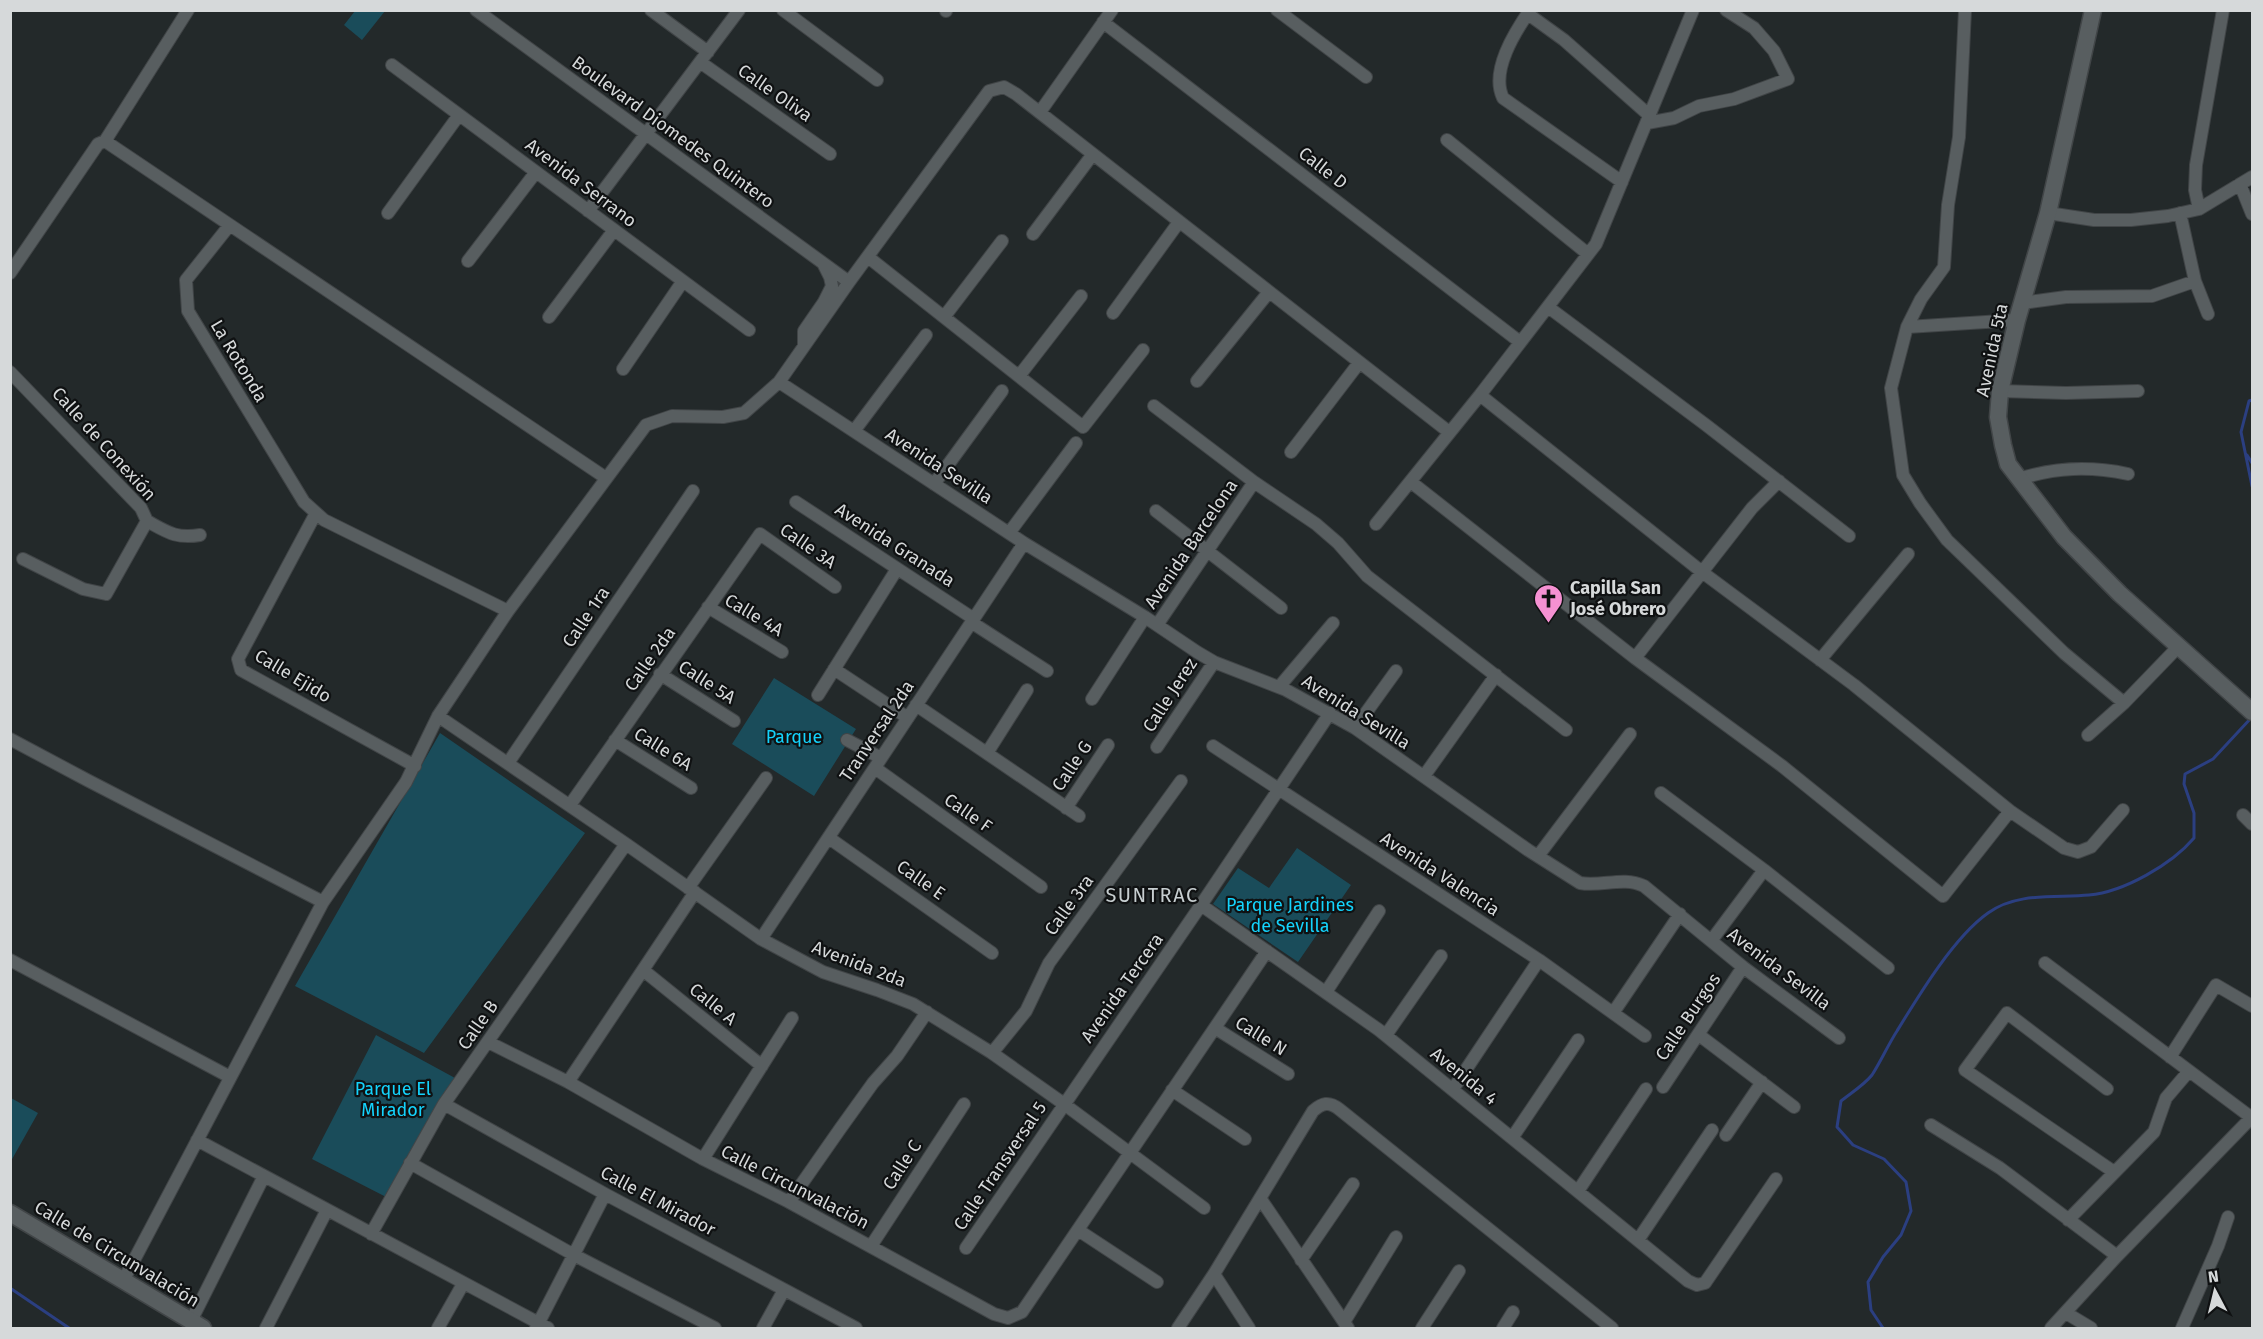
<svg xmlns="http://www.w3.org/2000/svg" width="2263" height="1339" viewBox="0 0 2263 1339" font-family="'Fira Sans',sans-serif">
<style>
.green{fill:#1a4c5a}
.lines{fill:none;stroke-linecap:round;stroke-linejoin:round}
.stream{stroke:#2b3f81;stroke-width:3}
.street-casing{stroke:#414547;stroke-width:14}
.secondary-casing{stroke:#414547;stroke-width:19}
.street{stroke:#585e60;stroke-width:12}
.secondary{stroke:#585e60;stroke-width:16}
.labels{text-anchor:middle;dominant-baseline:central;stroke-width:4.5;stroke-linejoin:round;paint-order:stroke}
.street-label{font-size:18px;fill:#d6d9da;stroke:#0f1112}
.poi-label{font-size:18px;font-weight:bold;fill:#d6d9da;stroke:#0f1112;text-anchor:start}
.park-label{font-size:18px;fill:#14d3fc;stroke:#0f1112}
.neighbourhood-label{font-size:20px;letter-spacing:1.5px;fill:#c7ced0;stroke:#0f1112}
</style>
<rect width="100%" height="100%" fill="#23292a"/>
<path class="green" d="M355,11H385L362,40L344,25Z
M774,678L856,729L814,796L732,744Z
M440,733L585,833L424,1053L295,986Z
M1297,848L1351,885L1298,962L1213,904L1238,868L1269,888Z
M376,1035L455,1078L390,1199L312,1159Z
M11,1098L38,1113L11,1161Z"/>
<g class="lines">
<path class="stream" d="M2252,400L2249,401L2241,432L2252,486
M2247,455L2252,463
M10,1288L69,1328
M1883,1328L1871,1310L1868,1282L1883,1257L1901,1235L1911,1211L1906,1182L1884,1159L1853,1145L1837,1127L1841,1101C1851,1093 1864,1085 1872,1075C1881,1061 1888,1045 1897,1031C1919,995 1954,937 1988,913C2017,892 2055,898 2089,895C2124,892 2172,864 2194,838V813L2184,784L2185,774L2213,759L2252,717"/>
<defs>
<path id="street" d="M476,10L849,282
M651,10L708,52
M783,10L877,80
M946,10V11
M1277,10L1366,77
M1530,10C1515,32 1490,71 1503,98L1622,182
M1965,10L1959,137L1948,205L1944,267L1921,299L1907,327L1891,388L1903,475L1920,503L1947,540L2064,653L2124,703
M1528,14L1564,40L1650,116
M1103,22L1520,342
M700,62L830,154
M392,65L749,330
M1040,112L1112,10
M1647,123L1674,118L1699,106L1734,99L1788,79L1774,51L1754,28L1726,10
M1447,140L1588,254
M105,141L188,10
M2240,184L2252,214
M2199,209L2195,190L2196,165L2223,10
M588,211L739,10
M388,213L459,115
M2048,213L2094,220H2131L2168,216L2199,209L2252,177
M2180,213L2195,281L2208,314
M229,226L186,280L188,311L304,502L324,520L508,611
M1033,234L1093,154
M868,257L1083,427L1143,350
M468,261L536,172
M10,273L98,144L105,141L606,478
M2022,303L2066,297L2152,296L2195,281
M1548,307L1706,425L1849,536
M1113,313L1179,222
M549,317L614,230
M944,317L1002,241
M1907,327L2017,320
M804,346V331L824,302L832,286L830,277L824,265
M623,369L683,281
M10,372L141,508L147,521L106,594L83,589L23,559
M1019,376L1081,296
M1197,381L1269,292
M779,382L1024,543L1145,617L1197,652L1214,662L1286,690L1355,728L1528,850L1580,883C1602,887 1623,876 1644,886L1743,967L1839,1038
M2000,391L2066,393L2138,391
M1480,395L1702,572L1854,685L2010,811L2064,848L2078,852L2091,847L2123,810
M1154,406L1254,482L1316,524L1338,543L1367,576L1566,730
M854,431L926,335
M1291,452L1359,363
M2019,479C2056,467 2090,466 2128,474
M1411,482L1635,658L1782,766L1943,896L2010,811
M934,484L1002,391
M796,502L974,619
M1156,511L1281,608
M316,513L238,659L241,670L415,766
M147,521C167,532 176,539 200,535
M1376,524L1480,395L1596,244L1693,10
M1009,533L1076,443
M708,607L782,652
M971,622L1047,671
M1157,625L1254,482
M1635,658L1752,508L1779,481
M1820,660L1908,554
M834,669L908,718
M660,674L734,721
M1279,687L1333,623
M818,695L897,569
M1092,699L1145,617
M916,705L1079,816
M438,716L626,844L761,939L823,972L877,990L913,1004L992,1053L1064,1104L1204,1208
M1355,728L1396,671
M2088,735L2124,703L2179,646
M10,739L87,780L323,902
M615,740L691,788
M847,740L881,758
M1213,746L1539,960L1645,1036
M1157,747L1214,662
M987,753L1027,690
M508,763L693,491
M875,768L1041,887
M1424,776L1496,675
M1661,793L1764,870L1888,968
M570,805L760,534L835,587
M1066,808L1108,745
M2243,815L2252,824
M829,838L992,953
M1538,856L1630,734
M688,888L766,778
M1201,905L1379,1030L1688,1281L1697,1285L1705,1283L1776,1179
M761,939L1024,543
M1711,941L1764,870
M10,960L230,1077
M2045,963L2252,1118
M643,970L762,1066
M1326,992L1379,911
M1613,1013L1680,914
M1215,1028L1288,1074
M1386,1035L1441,956
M1699,1035L1794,1107
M488,1042L568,1082L703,1159L789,1202L994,1314L1008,1318L1022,1312L1267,951
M992,1053L1026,1011L1049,963L1181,781
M2170,1057L2216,985L2252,1006
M568,1082L695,892
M1663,1087L1743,967
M1453,1089L1539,960
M2107,1089L2007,1013L1965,1070L2114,1172
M1172,1090L1245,1139
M444,1104L605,1194L856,1328
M1931,1125L2000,1168L2117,1256
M1726,1135L1762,1082
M1512,1138L1578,1040
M197,1140L548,1328
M703,1159L792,1018
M410,1163L574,1255L715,1328
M1578,1191L1646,1089
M1260,1198L1348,1328
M789,1202L840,1129L873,1083L897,1056L927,1012
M2068,1220L2154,1132L2166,1098L2189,1071
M1078,1230L1157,1282
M371,1234L444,1104L626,844
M1638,1240L1712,1130
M871,1246L964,1104
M966,1248L1201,905L1330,713
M1301,1260L1353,1184
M1214,1274L1249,1328
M123,1281L323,902L406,782L438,716L508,611L646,425L672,416L723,417L744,413L779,382L849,282L989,91L1004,87L1016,94L1449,432
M2066,1313L2091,1328
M191,1321L264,1176
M1344,1322L1396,1237
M266,1328L327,1210
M438,1328L463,1284
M536,1328L605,1194
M763,1328L784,1290
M1178,1328L1214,1274L1313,1111C1322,1103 1329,1101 1339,1109L1612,1328
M1422,1328L1459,1271
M1503,1328L1513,1312
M2051,1328L2117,1256L2252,1117
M2182,1328L2218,1246L2228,1217"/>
<path id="secondary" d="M2093,10L2048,213L2017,320L2000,391L1998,417L2003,445L2008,464L2064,537L2120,594L2252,712
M10,1213L203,1328"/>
</defs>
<use href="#street" class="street-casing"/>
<use href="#secondary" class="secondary-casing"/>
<use href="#street" class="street"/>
<use href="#secondary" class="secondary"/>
</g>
<defs>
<symbol id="church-pin" viewBox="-11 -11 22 30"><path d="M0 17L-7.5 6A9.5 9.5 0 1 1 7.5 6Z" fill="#f591d2" stroke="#0f1112"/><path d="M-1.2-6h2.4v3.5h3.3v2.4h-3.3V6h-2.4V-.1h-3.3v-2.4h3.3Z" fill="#111"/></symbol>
</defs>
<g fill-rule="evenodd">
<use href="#church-pin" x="1532" y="582" width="33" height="45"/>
</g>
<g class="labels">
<g class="street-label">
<text transform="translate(775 93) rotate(35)">Calle Oliva</text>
<text transform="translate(673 132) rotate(36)">Boulevard Diomedes Quintero</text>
<text transform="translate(1323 168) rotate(38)">Calle D</text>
<text transform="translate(581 183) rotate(37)">Avenida Serrano</text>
<text transform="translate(1992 350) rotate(-78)">Avenida 5ta</text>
<text transform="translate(239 361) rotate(59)">La Rotonda</text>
<text transform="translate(104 444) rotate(48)">Calle de Conexión</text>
<text transform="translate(939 466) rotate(33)">Avenida Sevilla</text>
<text transform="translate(1191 544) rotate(-56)">Avenida Barcelona</text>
<text transform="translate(895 545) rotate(33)">Avenida Granada</text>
<text transform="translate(808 546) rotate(35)">Calle 3A</text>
<text transform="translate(754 615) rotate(31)">Calle 4A</text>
<text transform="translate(586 617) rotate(-56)">Calle 1ra</text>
<text transform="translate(650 659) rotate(-55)">Calle 2da</text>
<text transform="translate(293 676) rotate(31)">Calle Ejido</text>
<text transform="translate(707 682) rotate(33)">Calle 5A</text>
<text transform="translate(1170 695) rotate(-57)">Calle Jerez</text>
<text transform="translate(1356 712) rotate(32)">Avenida Sevilla</text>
<text transform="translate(877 731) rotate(-56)">Tranversal 2da</text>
<text transform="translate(663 749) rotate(32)">Calle 6A</text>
<text transform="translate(1072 766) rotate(-56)">Calle G</text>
<text transform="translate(968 813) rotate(35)">Calle F</text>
<text transform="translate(1440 874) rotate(33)">Avenida Valencia</text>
<text transform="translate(921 880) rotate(35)">Calle E</text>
<text transform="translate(1069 905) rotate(-54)">Calle 3ra</text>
<text transform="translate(859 964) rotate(21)">Avenida 2da</text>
<text transform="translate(1779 969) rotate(37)">Avenida Sevilla</text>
<text transform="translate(1122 988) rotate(-55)">Avenida Tercera</text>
<text transform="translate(713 1004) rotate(39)">Calle A</text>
<text transform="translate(1688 1017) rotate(-56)">Calle Burgos</text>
<text transform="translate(478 1025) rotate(-55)">Calle B</text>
<text transform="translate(1261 1036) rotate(32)">Calle N</text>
<text transform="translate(1464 1076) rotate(39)">Avenida 4</text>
<text transform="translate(902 1165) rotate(-57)">Calle C</text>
<text transform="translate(1000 1166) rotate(-56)">Calle Transversal 5</text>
<text transform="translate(795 1187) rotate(27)">Calle Circunvalación</text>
<text transform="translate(658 1201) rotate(28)">Calle El Mirador</text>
<text transform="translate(117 1254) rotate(31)">Calle de Circunvalación</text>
</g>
<g class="poi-label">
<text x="1570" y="588">Capilla San<tspan x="1570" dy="21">José Obrero</tspan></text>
</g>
<g class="park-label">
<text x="794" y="737">Parque</text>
<text x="1290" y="905">Parque Jardines<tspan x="1290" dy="21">de Sevilla</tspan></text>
<text x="393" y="1089">Parque El<tspan x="393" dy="21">Mirador</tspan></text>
</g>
<g class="neighbourhood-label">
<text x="1152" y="895">SUNTRAC</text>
</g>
</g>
<rect width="2263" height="1339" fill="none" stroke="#d6d9da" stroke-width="24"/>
<g transform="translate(2215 1291) rotate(353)" stroke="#0f1112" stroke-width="4.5" paint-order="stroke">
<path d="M0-4.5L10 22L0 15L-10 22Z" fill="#d6d9da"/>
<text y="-9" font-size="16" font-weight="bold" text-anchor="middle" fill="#d6d9da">N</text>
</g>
</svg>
